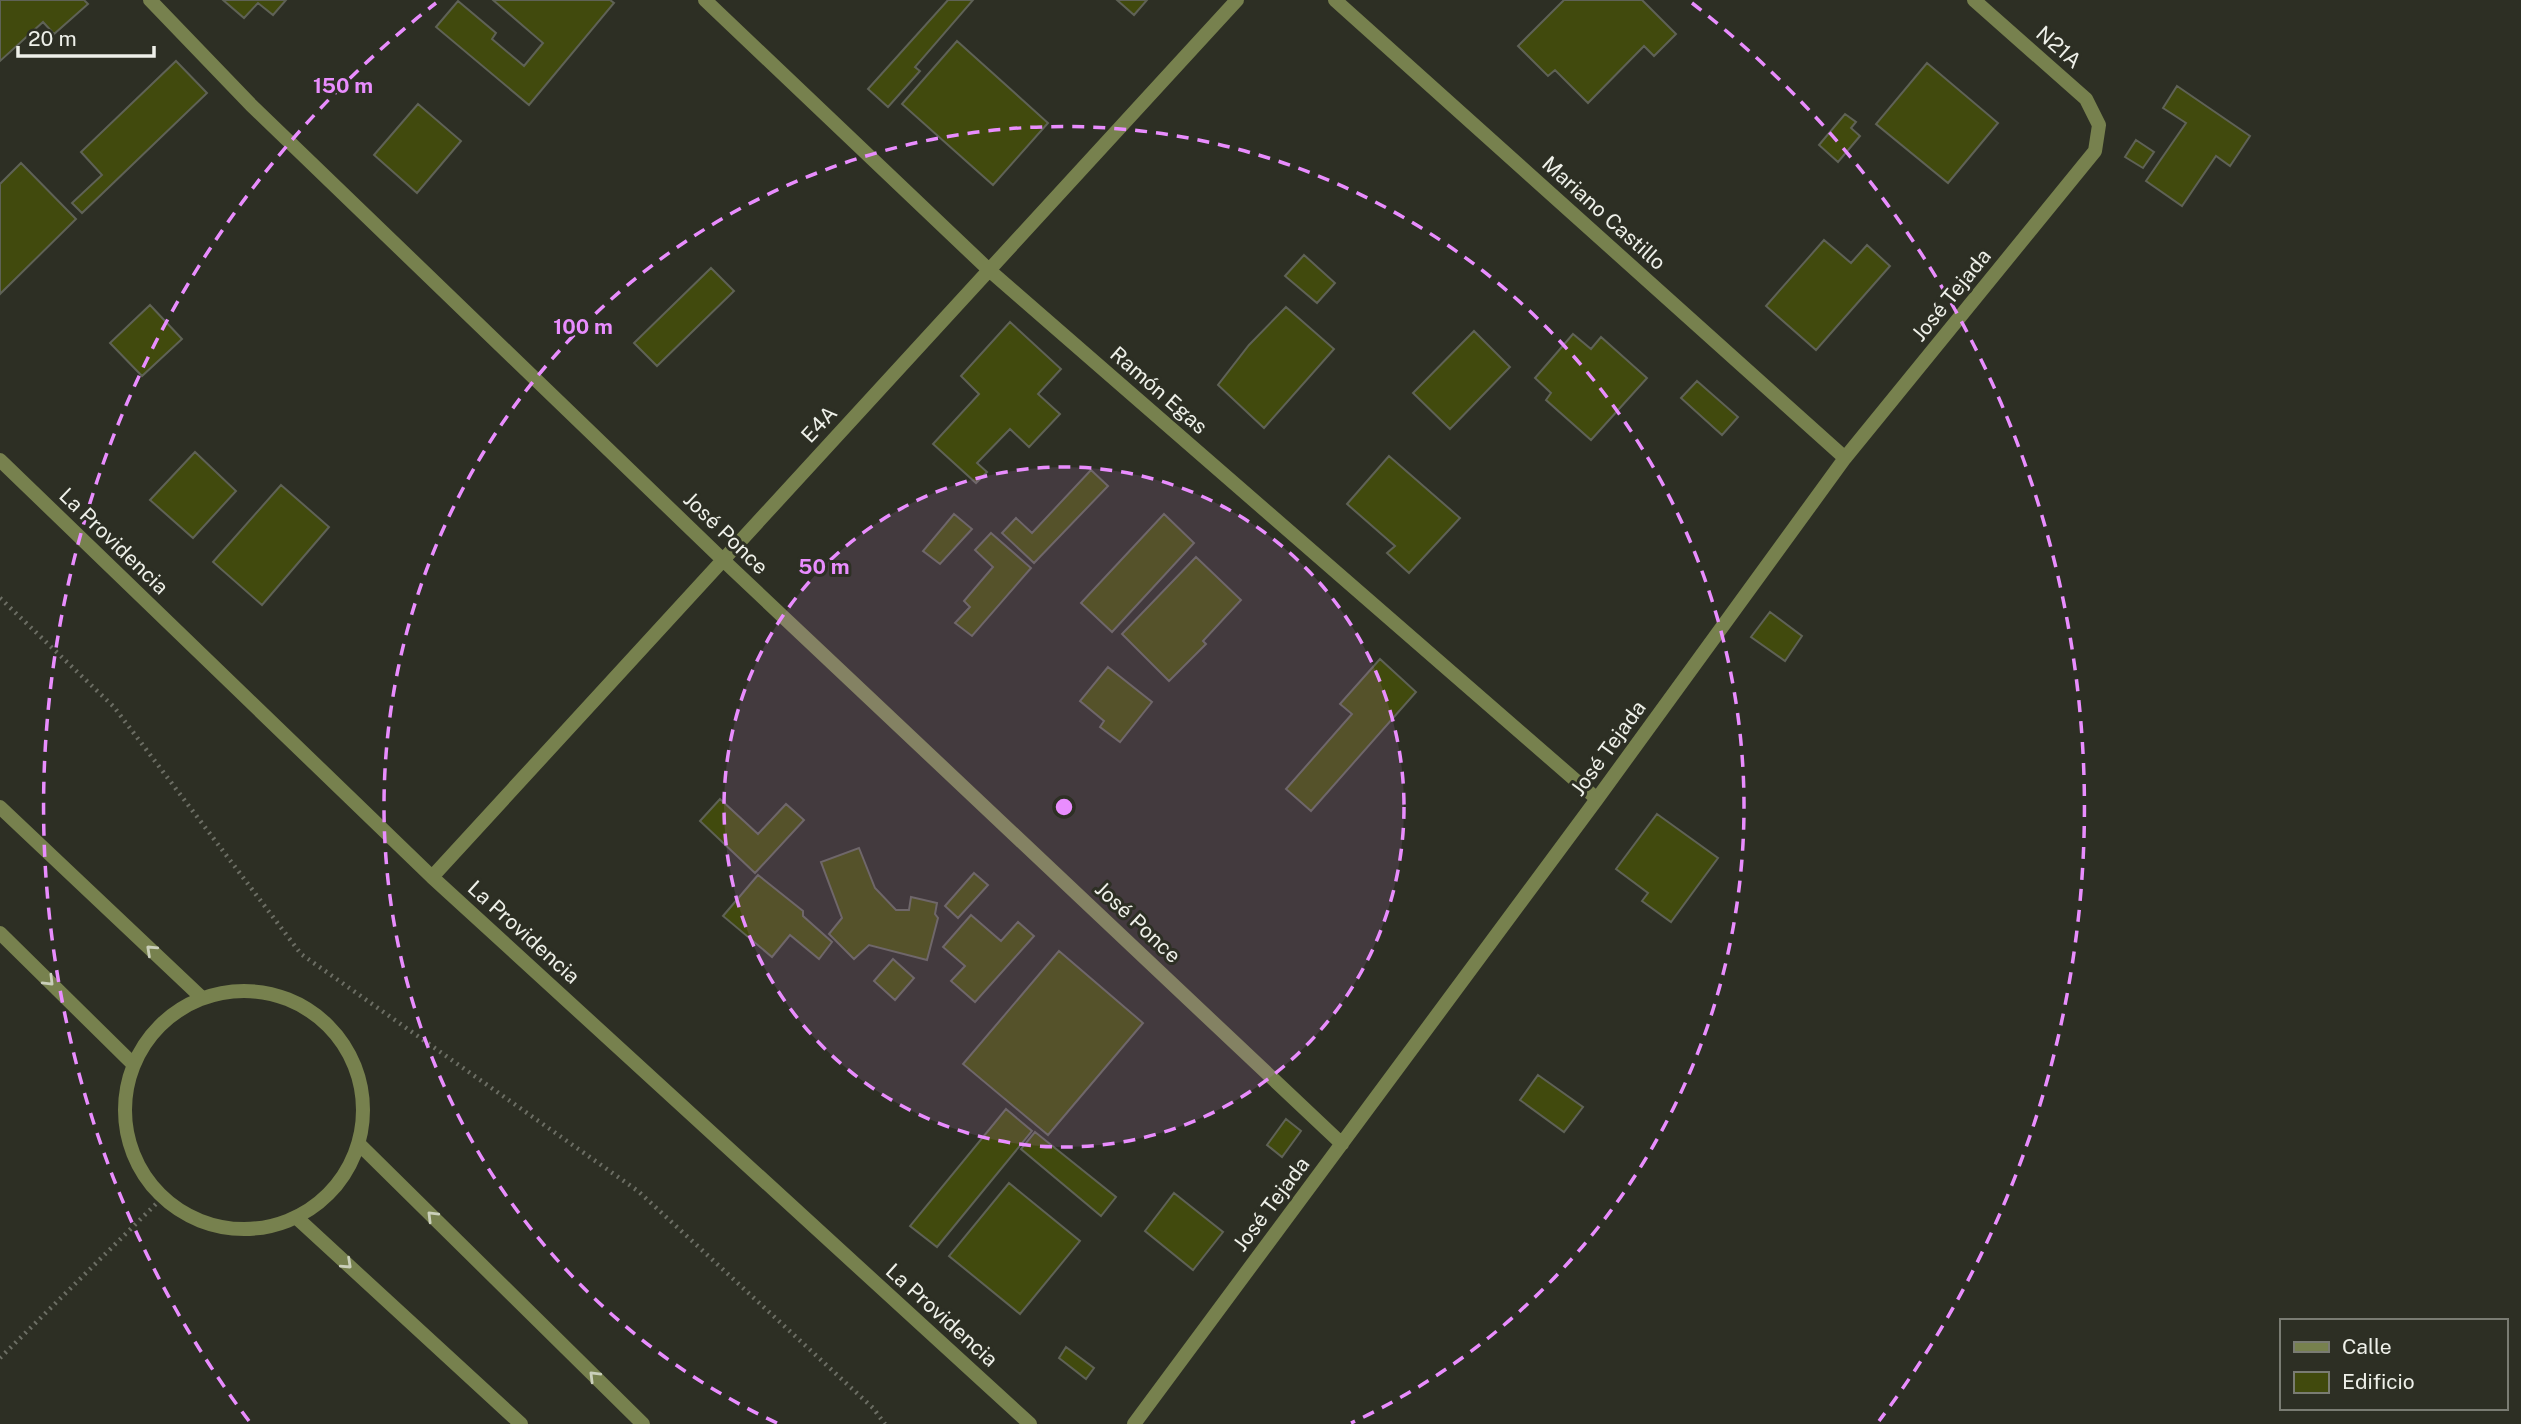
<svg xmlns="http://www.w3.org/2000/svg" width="2521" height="1424" viewBox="0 0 2521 1424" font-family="'Public Sans',sans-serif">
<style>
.building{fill:#414a0d;stroke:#5f6256;stroke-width:2}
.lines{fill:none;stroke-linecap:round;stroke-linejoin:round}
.path{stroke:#6c6e64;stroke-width:4.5;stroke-dasharray:2 5;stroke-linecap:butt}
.minor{stroke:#77814e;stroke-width:14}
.oneway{stroke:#cacfba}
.ring{fill:none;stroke:#e98dfe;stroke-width:3.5;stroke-dasharray:12 9}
.labels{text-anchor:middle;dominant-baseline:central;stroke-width:6;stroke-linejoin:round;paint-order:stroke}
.street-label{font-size:21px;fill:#eef0e9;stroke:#2d2f24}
.centre{fill:#e98dfe;stroke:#2d2f24;stroke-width:3.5}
.ring-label{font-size:21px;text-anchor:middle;font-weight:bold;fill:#e98dfe;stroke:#2d2f24;stroke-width:6;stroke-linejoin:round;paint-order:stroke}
</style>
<rect width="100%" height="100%" fill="#2d2f24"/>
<path class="building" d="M0,0H84L88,4L54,34L43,22L0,61Z
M223,0H286L273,15L258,3L244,18Z
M493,0H610L614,3L529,105L436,27L458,1L496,33L492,39L524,66L543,43Z
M948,0H973L915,67L920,71L888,107L868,89Z
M1117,0H1147L1134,15Z
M1564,0H1642L1676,34L1654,56L1644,46L1588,103L1555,70L1548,76L1518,46Z
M957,41L1048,123L993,185L902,104Z
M176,61L207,93L82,213L72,203L102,175L81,152Z
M1927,63L1998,123L1948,183L1876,124Z
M2177,86L2250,136L2230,166L2216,156L2182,206L2146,181L2186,123L2163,108Z
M418,104L461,141L417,193L374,155Z
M1845,114L1856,122L1851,128L1860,136L1838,162L1819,145Z
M2136,140L2154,152L2143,168L2125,157Z
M21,163L76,219L0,294V184Z
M1824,240L1851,263L1867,245L1890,266L1816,350L1766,306Z
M1304,255L1335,283L1317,303L1285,276Z
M711,268L734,291L657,366L634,343Z
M150,305L182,339L142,376L110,343Z
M1286,307L1334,349L1264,428L1218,385L1249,345Z
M1010,322L1061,369L1038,394L1060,414L1029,447L1010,429L977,463L987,472L976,483L933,444L979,394L961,376Z
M1474,331L1510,367L1450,429L1413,393Z
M1573,334L1591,349L1601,337L1647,378L1591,440L1546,400L1551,393L1535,378Z
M1697,381L1738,417L1722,435L1681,398Z
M195,452L236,491L193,538L150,500Z
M1389,456L1460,518L1409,573L1387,553L1395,546L1347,504Z
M1091,470L1108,486L1034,563L1002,533L1016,518L1032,533Z
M281,485L329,527L262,605L213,562Z
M954,514L972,529L940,564L923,551Z
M1164,514L1194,543L1112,632L1081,603Z
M991,533L1031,568L972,636L955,623L970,607L964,601L993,567L975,550Z
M1196,557L1241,600L1203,641L1206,644L1169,681L1122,634Z
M1770,612L1802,636L1785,661L1751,637Z
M1380,659L1416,692L1311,811L1286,789L1352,714L1340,704Z
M1108,667L1152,702L1120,742L1100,727L1104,721L1080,701Z
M720,799L758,834L786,804L804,820L755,873L700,821Z
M1657,814L1718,858L1671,922L1642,901L1648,893L1616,869Z
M859,848L875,888L896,910H909L911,897L937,903L935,914L938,918L927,960L869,945L854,959L829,934L842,918L821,862Z
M974,873L988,885L958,918L945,906Z
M758,875L803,911V916L832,942L819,959L790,935L772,957L723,916Z
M971,915L1001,941L1018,922L1034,936L975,1002L951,981L965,966L943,947Z
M1059,951L1143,1023L1048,1135L963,1064Z
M893,959L914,978L895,1000L874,981Z
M1538,1075L1583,1107L1564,1132L1520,1100Z
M1006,1109L1032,1131L937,1247L910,1226Z
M1286,1119L1301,1131L1282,1157L1267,1145Z
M1035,1132L1116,1197L1101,1216L1021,1149Z
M1009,1183L1080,1241L1020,1314L949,1256Z
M1174,1193L1223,1232L1193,1270L1145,1231Z
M1066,1347L1094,1368L1086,1379L1059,1358Z"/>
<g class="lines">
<path class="path" d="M0,598L114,707L301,954L638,1191L873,1408L885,1424
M0,1358L162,1198"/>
<path class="minor" d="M150,0L251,105L723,560L1342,1144
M705,0L989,270L1597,799
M1335,0L1845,458
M0,460L432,877L1030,1424
M0,807L201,997
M432,877L1237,0
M0,933L132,1063
M125 1110a119 119 0 1 1 238 0a119 119 0 1 1-238 0Z
M360,1145L643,1424
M297,1218L521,1424
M1134,1424L1597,799L1845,458L2095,151L2099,125L2086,99L1974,0"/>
</g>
<defs><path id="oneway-chevron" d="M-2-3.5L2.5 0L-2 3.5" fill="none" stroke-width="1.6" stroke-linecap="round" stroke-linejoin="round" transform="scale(1.75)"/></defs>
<g class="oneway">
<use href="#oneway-chevron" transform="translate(151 950) rotate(-137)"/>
<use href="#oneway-chevron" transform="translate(49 981) rotate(45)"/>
<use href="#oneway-chevron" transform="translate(432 1216) rotate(-135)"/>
<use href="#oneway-chevron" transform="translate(347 1264) rotate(43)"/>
<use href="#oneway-chevron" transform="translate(594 1376) rotate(-135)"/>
</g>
<circle cx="1064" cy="807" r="340" fill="#e98dfe" fill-opacity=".12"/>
<g class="ring">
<circle cx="1064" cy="807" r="340"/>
<path d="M777 1423A680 680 0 1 1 1351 1423"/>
<path d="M249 1421A1020 1020 0 0 1 436 3M1692 3A1020 1020 0 0 1 1879 1421"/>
</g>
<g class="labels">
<g class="street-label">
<text transform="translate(2059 47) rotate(41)">N21A</text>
<text transform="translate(1604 213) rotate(42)">Mariano Castillo</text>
<text transform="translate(1951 295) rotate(-51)">José Tejada</text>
<text transform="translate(1159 390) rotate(41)">Ramón Egas</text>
<text transform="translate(819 424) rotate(-47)">E4A</text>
<text transform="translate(726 533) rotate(44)">José Ponce</text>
<text transform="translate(114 541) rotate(44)">La Providencia</text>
<text transform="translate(1608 748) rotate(-54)">José Tejada</text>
<text transform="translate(1138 922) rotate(43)">José Ponce</text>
<text transform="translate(524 932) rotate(42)">La Providencia</text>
<text transform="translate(1271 1204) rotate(-53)">José Tejada</text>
<text transform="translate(942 1315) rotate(42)">La Providencia</text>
</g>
</g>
<circle cx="1064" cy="807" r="10" class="centre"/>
<g class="ring-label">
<text x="343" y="93">150 m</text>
<text x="583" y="334">100 m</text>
<text x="824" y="574">50 m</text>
</g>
<rect x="2280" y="1319" width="228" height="91" fill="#2d2f24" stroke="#7a7c73" stroke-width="2"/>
<rect x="2294" y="1342" width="35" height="10" fill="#77814e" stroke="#7a7c73" stroke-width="2"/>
<text x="2342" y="1354" font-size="21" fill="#eef0e9">Calle</text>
<rect x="2294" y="1372" width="35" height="21" fill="#414a0d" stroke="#7a7c73" stroke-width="2"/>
<text x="2342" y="1389" font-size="21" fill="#eef0e9">Edificio</text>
<path d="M18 46v10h136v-10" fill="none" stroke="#eef0e9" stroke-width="3.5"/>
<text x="28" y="46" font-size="21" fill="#eef0e9" stroke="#2d2f24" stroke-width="5" paint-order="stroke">20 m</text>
</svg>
